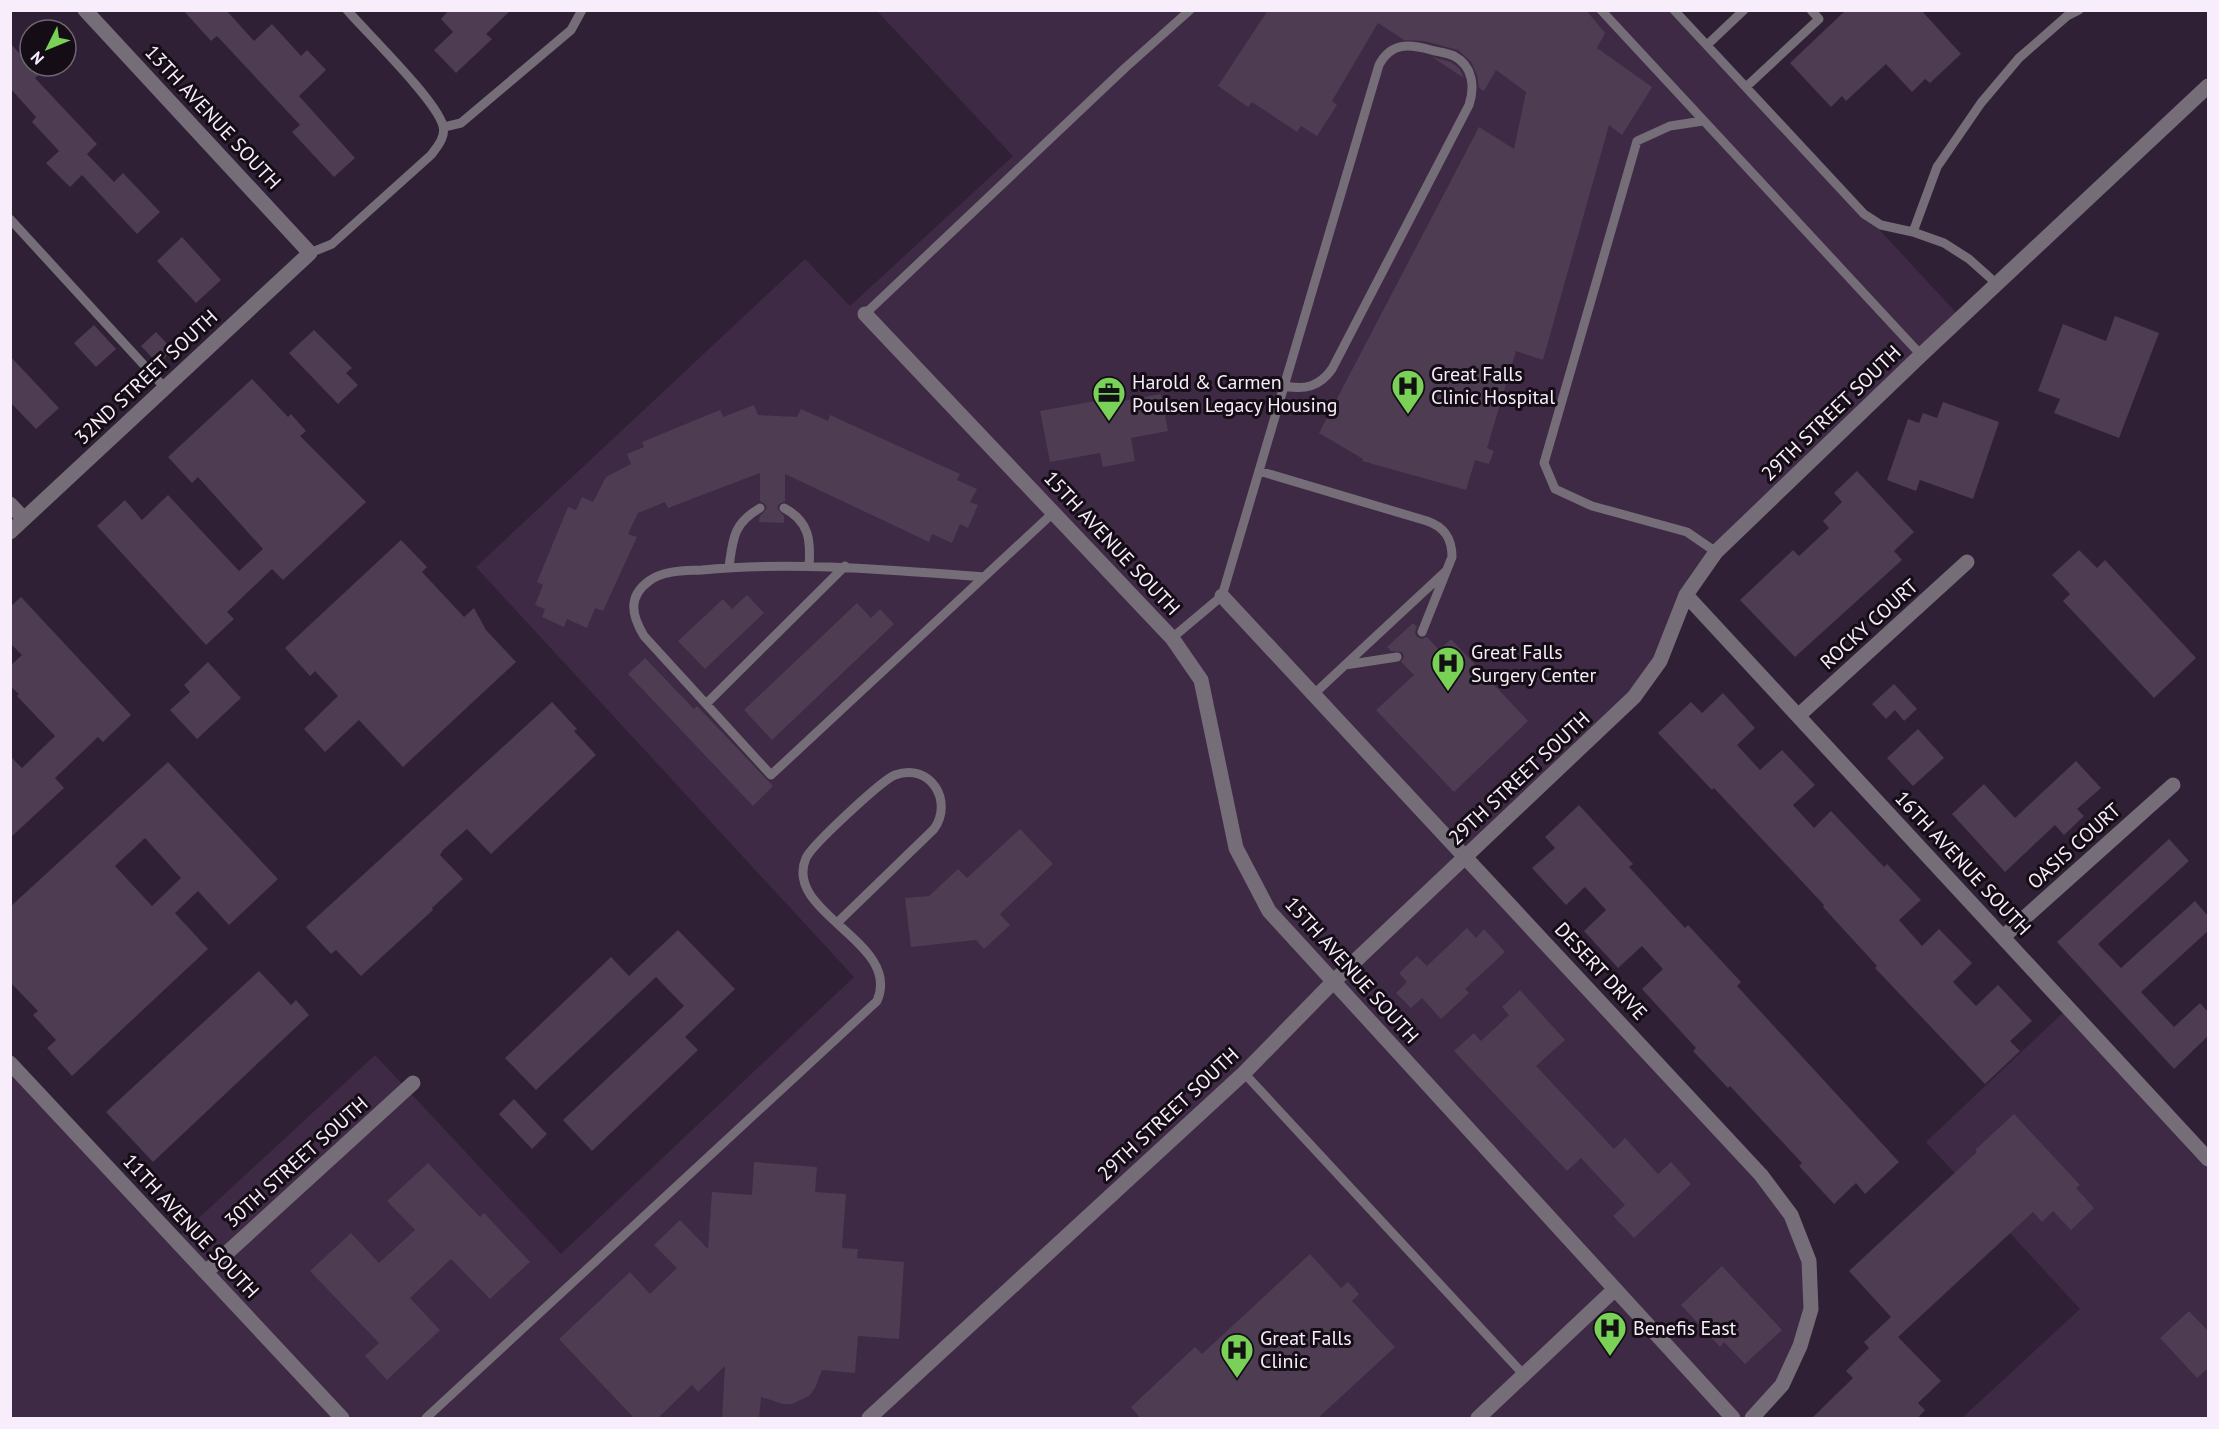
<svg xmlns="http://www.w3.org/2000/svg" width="2219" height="1429" viewBox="0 0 2219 1429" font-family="'PT Sans',sans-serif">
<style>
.built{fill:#3e2a44}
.building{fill:#4d3c52;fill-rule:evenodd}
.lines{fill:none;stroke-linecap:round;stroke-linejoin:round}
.lane{stroke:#756d77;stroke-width:9}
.street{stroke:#756d77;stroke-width:15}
.labels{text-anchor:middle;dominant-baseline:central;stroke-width:6;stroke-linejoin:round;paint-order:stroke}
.street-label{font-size:20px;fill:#f8eefb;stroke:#140d16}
.poi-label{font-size:20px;fill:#f8eefb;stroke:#140d16;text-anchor:start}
</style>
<rect width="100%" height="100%" fill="#302035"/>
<path class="built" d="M877,11H1677L1961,318L1716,552L1660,661L1467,856L1761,1175L1809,1261L1800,1346L1752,1418H11L10,1061L176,1239L375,1055L561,1254L854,977L476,567L805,259L850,306L1013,156Z
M2068,1008L2208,1159V1418H1962L2080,1309L1926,1142Z"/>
<path class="building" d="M183,10H226L254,41L272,24L301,56L307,50L326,70L299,96L355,158L334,177L292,132L300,125L217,36L211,41Z
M449,10H511L486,34L492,39L456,73L434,50L453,32L441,19Z
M1268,10H1586L1605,33L1597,48L1652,87L1622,135L1609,125L1543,360L1516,351L1487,448L1494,451L1489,464L1475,460L1466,490L1362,461L1363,459L1319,433L1479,127L1514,149L1526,92L1496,70L1484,91L1479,88L1477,75L1471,62L1458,50L1424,41L1404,40L1378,23L1332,101L1337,105L1317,136L1301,126L1297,132L1252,102L1248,107L1218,86Z
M1846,10H1921L1961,54L1930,83L1925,79L1912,92L1886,64L1846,101L1842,96L1831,107L1790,63Z
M10,43L39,75L35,78L97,144L87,154L114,182L123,173L160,212L137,234L82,175L70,187L46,163L59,151L32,122L36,117L10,88Z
M1432,57L1451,62L1460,69L1464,78Z
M182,237L221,280L196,303L157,261Z
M2115,316L2159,333L2119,438L2054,413L2060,399L2038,391L2063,324L2106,341Z
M94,325L116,349L96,367L74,343Z
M314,330L352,368L346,373L358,385L338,404L289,353Z
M156,332L173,350L158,364L141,346Z
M10,356L59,408L36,429L10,402Z
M252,379L288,417L291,414L306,431L300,436L366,502L283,580L272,569L227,612L234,619L206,645L97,526L125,500L142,520L168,495L239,571L263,549L198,477L192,483L168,457Z
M1119,383L1122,401L1161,394L1168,431L1131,438L1135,461L1103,467L1100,453L1050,462L1040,411L1095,401L1093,388Z
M1943,402L1999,422L1973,499L1920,480L1916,491L1887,480L1908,419L1919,423L1923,413L1937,418Z
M754,405L758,415L797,417L801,409L828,421L830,415L960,474L957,480L977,489L970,502L978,505L968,528L960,524L952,543L932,534L929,542L785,474V501L779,504L777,508L784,516V523L759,522L760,516L767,508L765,504L760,501V473L668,508L665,502L638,513L628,534L637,537L603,611L595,608L587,628L567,619L564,627L542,617L545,609L535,605L543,585L537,582L568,507L576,510L582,497L593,502L606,477L631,464L627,454L644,447L642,442L720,410L723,417Z
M1857,471L1914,532L1894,551L1902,560L1795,657L1740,600L1793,550L1799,556L1829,528L1823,521L1842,502L1834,493Z
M401,540L427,567L422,572L464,617L474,608L486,630L516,662L403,767L359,720L325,752L304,729L338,696L315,671L310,676L285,648Z
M2079,550L2097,568L2105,560L2196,658L2154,698L2063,601L2070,594L2052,575Z
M747,595L764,613L705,669L678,641L723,599L732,609Z
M21,597L131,715L103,742L98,737L55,778L64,788L10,838V756L22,768L55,736L17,696L19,694L10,686V666L22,655L10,643V607Z
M857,603L871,618L880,609L894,624L772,740L744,710Z
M1413,623L1417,627L1415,632L1417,637L1422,639L1427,637L1439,650L1451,639L1528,721L1454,792L1376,710L1414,675L1401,662L1404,657L1402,652L1391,651L1387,647Z
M645,658L694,709L697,706L773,786L753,806L628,674Z
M208,662L241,698L197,739L170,710L190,692L184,685Z
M1894,684L1917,709L1904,721L1895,710L1886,719L1872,704Z
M1723,693L1755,728L1737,745L1760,770L1782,750L1815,785L1793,805L1814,828L1831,811L1884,867L1887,864L1921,900L1899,920L1922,946L1939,929L1972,963L1953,982L1976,1006L1998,985L2032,1021L2010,1041L2020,1051L1985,1084L1875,968L1877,966L1823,907L1824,905L1714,788L1712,790L1658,733L1691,702L1702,713Z
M552,702L577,729L574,731L596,755L491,854L467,829L443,850L440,855L463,879L432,908L433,910L361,976L336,950L331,954L306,927Z
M1918,729L1944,758L1913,786L1887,758Z
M2076,761L2101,788L2077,809L2084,816L2064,835L2055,825L2005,872L1952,814L1984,784L2015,818Z
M168,762L278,879L229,925L198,891L175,913L208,949L72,1076L47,1048L56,1040L33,1015L38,1011L10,982V907ZM145,838L181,878L152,906L115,866Z
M1579,805L1633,864L1629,867L1685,928L1688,925L1741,982L1737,986L1899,1162L1865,1194L1856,1183L1834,1204L1799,1166L1802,1163L1730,1086L1728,1088L1693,1051L1696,1048L1642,989L1663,969L1642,946L1618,968L1584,931L1606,910L1585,887L1566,905L1532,868L1555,848L1545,837Z
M1020,829L1053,864L1000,914L1010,925L984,949L976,940L911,947L905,898L929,896L958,869L967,878Z
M2169,839L2189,861L2098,944L2121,968L2195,901L2208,916V931L2141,992L2174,1027L2200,1003L2208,1012V1036L2174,1069L2057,942Z
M1467,928L1476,938L1484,929L1505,952L1465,989L1469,993L1441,1019L1422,998L1411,1008L1396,993L1407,982L1399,973L1417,956L1427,966Z
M678,930L735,989L685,1037L698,1050L592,1151L563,1120L684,1006L656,977L536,1090L505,1058L611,957L629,976Z
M259,971L291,1005L296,1000L309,1015L153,1162L106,1112Z
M1520,990L1565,1040L1536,1066L1614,1149L1625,1138L1658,1174L1671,1162L1691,1184L1634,1238L1613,1216L1625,1205L1581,1158L1567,1171L1454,1051L1474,1033L1481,1041L1509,1015L1502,1007Z
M514,1099L547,1134L532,1149L499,1114Z
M2014,1114L2080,1185L2076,1188L2094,1208L2071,1230L2053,1211L2042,1222L2033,1212L1898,1337L1941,1381L1918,1403L1925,1410L1917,1419H1811L1853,1378L1846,1371L1869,1348L1864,1342L1891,1317L1849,1271L1977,1152L1975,1150Z
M754,1162L817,1167L815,1192L846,1194L842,1248L858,1249L857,1258L904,1262L899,1339L858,1336L855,1373L822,1370L815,1388L809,1396L792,1404H783L761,1397L759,1419H722L725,1366L698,1392L692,1385L657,1419H635L559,1339L630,1272L650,1294L677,1268L654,1245L680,1220L708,1249L712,1192L752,1195Z
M428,1163L480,1217L484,1213L530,1262L490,1299L451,1259L410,1298L440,1330L387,1380L365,1356L379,1343L310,1271L351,1233L379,1263L415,1230L387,1201Z
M1310,1254L1341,1288L1348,1282L1359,1294L1352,1301L1395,1347L1317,1419H1141L1131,1407L1195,1347L1202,1354Z
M1722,1266L1782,1330L1745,1364L1724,1342L1720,1347L1681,1305Z
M2189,1311L2208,1331V1368L2197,1378L2160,1338Z"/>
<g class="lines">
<path class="lane" d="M1601,10L1921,355
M1674,10L1864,214L1881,225L1913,232L1944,243L1969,259L1997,284
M1707,45L1744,10
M1746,87L1819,19L1811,10
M1703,121L1670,126L1637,141L1544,463L1555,489L1592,506L1687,532L1716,552
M444,127L461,123L571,30L582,10
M10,219L165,388
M1913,232L1937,167L1981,103L2019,58L2067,16L2079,10
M310,253L332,244L431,155C437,147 446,137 443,126C437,101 367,33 347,10
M865,314L1125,68L1190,10
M1259,471L1427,521C1445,527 1452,539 1452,557L1422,632
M784,508C809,521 811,540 809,566
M729,567C733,538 733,524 760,508
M984,577C890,570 796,561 702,570C685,571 664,570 649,581C627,597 632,616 644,636L771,775L1054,512
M1172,638L1222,596L1379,65C1391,42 1409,44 1431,50C1438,52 1447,53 1454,56C1473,66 1475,87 1469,105L1332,369C1319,387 1305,390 1284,386
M1345,665L1446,571
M1314,694L1345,665L1397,657
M706,704L845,566
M1244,1073L1524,1375
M426,1418L877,1001C903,942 782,913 806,858C812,845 882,780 895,775C930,762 954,801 934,829L837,923"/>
<path class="street" d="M865,314L1172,638L1201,680L1236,848L1269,911L1733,1418
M10,504L24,519
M10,532L310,253L85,10
M1686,595L2208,1159
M1222,596L1761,1175L1791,1215L1809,1261L1811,1309L1800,1346L1782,1385L1752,1418
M1798,716L1967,562
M2003,937L2173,785
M10,1063L342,1418
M206,1272L413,1083
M869,1418L1244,1073L1333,982L1634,697L1660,661L1686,595L1716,552L1921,355L2208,86
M1478,1418L1615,1289"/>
</g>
<defs>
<symbol id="hospital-pin" viewBox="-11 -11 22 30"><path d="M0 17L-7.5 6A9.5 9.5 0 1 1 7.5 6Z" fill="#79d158" stroke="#140d16"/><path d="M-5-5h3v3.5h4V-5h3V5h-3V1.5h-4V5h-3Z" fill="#111"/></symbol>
<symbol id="office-pin" viewBox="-11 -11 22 30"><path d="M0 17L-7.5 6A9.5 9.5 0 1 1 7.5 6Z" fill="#79d158" stroke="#140d16"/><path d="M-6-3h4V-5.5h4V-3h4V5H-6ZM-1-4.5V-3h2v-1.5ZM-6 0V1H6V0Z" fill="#111"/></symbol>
</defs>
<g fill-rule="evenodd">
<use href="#hospital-pin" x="1389" y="367" width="38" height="52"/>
<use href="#office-pin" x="1090" y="374" width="38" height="52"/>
<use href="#hospital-pin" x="1429" y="644" width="38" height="52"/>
<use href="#hospital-pin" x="1591" y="1309" width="38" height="52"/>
<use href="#hospital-pin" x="1218" y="1331" width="38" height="52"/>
</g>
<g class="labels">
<g class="street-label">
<text transform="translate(213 117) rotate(47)">13TH AVENUE SOUTH</text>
<text transform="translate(146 377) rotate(-43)">32ND STREET SOUTH</text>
<text transform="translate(1831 413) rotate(-44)">29TH STREET SOUTH</text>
<text transform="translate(1112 543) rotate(47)">15TH AVENUE SOUTH</text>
<text transform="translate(1869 624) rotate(-42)">ROCKY COURT</text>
<text transform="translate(1519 778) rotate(-43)">29TH STREET SOUTH</text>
<text transform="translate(2074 846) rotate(-42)">OASIS COURT</text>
<text transform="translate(1963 863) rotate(47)">16TH AVENUE SOUTH</text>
<text transform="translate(1352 970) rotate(48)">15TH AVENUE SOUTH</text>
<text transform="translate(1601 971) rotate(47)">DESERT DRIVE</text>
<text transform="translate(1168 1114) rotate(-43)">29TH STREET SOUTH</text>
<text transform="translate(296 1162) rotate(-42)">30TH STREET SOUTH</text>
<text transform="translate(191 1226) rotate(47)">11TH AVENUE SOUTH</text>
</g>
<g class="poi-label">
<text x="1431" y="374">Great Falls<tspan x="1431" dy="23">Clinic Hospital</tspan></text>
<text x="1132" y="382">Harold &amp; Carmen<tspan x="1132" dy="23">Poulsen Legacy Housing</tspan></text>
<text x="1471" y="652">Great Falls<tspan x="1471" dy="23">Surgery Center</tspan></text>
<text x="1633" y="1328">Benefis East</text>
<text x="1260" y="1338">Great Falls<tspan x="1260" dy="23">Clinic</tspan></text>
</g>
</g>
<rect width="2219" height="1429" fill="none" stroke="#f8eefb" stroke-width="24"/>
<g transform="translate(48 48) rotate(227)"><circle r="28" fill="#140d16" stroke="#6f6772" stroke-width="1.5"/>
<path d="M0-4.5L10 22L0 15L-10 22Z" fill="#79d158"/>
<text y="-9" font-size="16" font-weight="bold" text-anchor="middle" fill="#f8eefb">N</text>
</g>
</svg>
